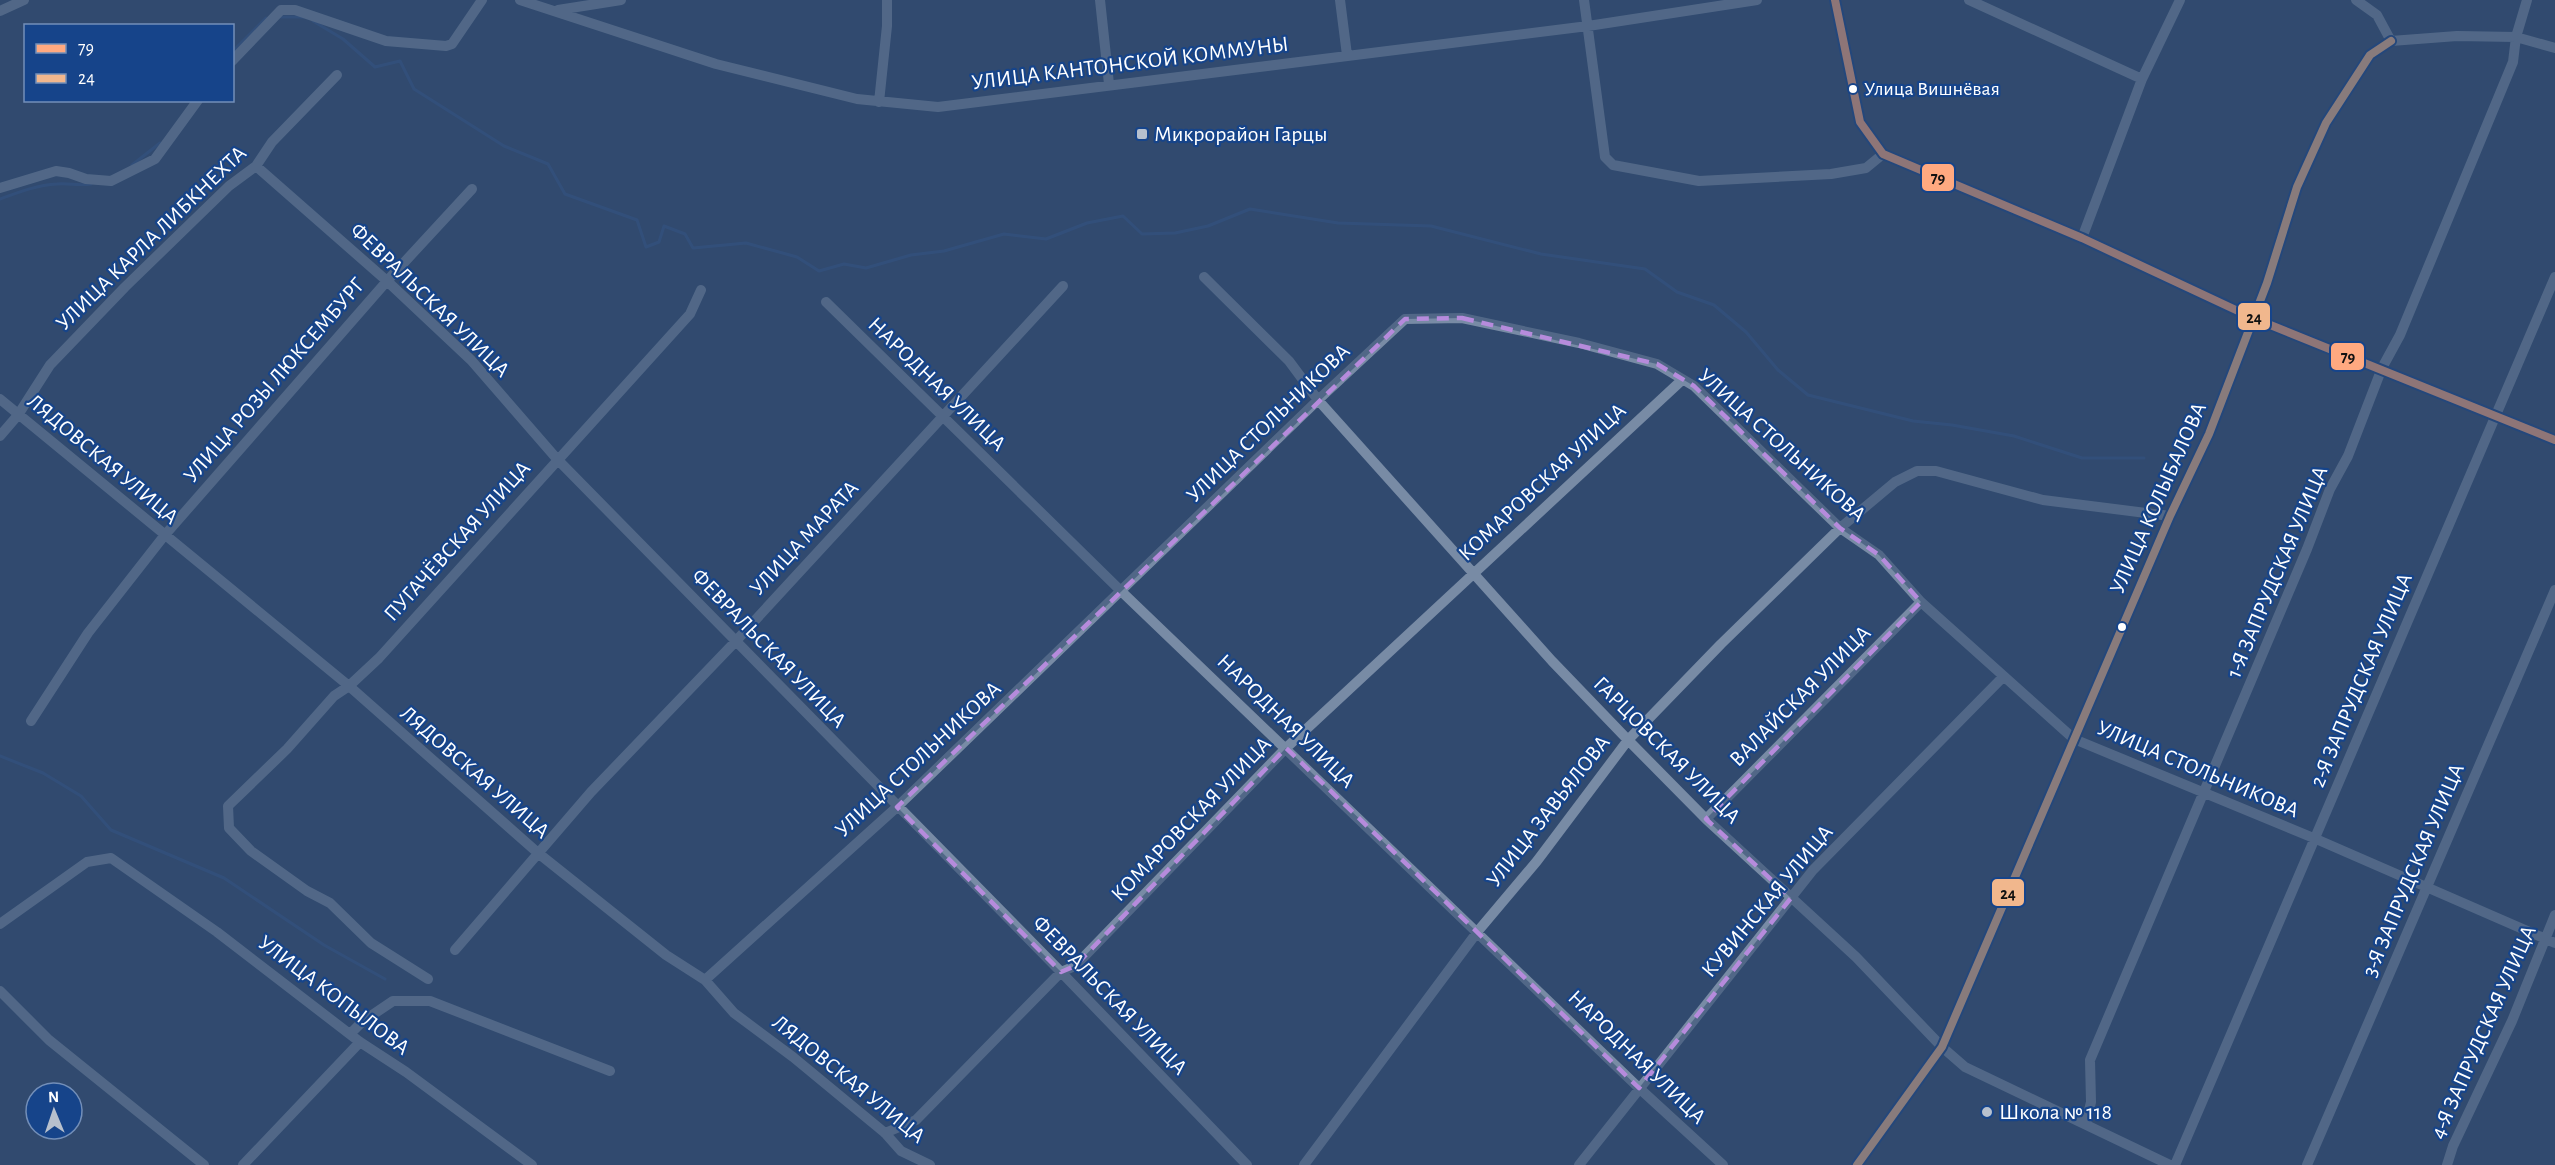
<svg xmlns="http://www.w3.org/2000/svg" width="2555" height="1165" viewBox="0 0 2555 1165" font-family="'Alegreya Sans',sans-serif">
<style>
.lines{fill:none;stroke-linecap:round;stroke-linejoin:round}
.stream{stroke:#345588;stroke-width:3}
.minor{stroke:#788ba5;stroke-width:10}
.bus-1-casing{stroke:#16448a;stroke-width:12}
.bus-2-casing{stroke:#16448a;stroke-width:12}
.bus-1{stroke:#ffa980;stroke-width:8}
.bus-2{stroke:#f1b78d;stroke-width:8}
.marked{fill:none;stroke:#b68bdc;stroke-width:4.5;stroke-dasharray:12 8;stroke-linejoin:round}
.bus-dot{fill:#fff;stroke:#16448a;stroke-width:2}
.poi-dot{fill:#b7c0cd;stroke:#16448a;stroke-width:2}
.labels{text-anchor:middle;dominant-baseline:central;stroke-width:4.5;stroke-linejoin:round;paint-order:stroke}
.bus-label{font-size:20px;fill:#fff;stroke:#16448a;text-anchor:start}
.street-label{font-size:22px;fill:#fff;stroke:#16448a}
.poi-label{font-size:22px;fill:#fff;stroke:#16448a;text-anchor:start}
.line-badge{stroke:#16448a;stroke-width:2}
.pale-badge-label{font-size:16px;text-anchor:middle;font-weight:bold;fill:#111}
</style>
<rect width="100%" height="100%" fill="#314a6f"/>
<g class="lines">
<path class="stream" d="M281,17H304
M313,21L343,39L375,67L400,61L414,89L504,146L548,164L565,194L637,220L646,247L659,242L664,226L685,234L693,248L746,243L797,257L819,271L844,264L866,268L911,255L944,251L1004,234L1046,239L1087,223L1123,216L1142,234L1175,233L1208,226L1250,209L1338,223L1431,226L1541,254L1645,269L1677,292L1714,305L1746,332L1778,370L1808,395L1913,421L1952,425L2014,436L2082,458H2144
M232,52L266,18
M132,165L160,143
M0,199C19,192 37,185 57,184C69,183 79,186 91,184
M0,756L43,773L81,796L111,830L224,878L324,945L385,979"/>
<path class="minor" d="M520,0L716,64L857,99L938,107L1588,26L1757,0
M1100,0L1109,84
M1340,0L1347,55
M1584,0L1605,157L1613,165L1699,181L1831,174L1866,168L1883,154
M1835,0L1860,122L1883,154L2082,238L2253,318L2555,440
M1969,0L2142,79
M2356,0L2377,15L2391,41
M281,10H295L386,41L446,46L452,44L482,0
M558,10L621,0
M0,11L24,0
M2391,41L2457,36L2516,37L2555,48
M232,61L281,10
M879,102L887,26V0
M256,166L387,281L471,360L557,459L1061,972L1247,1165
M0,188L56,171L69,173L86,179L111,181L155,159L198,100
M2082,238L2142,79L2180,0
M1204,277L1289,361L1318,400L1552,661L1628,740L1706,819L1856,957L1942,1047L1965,1067L2170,1165
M826,302L1122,592L1639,1088L1723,1165
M0,399L349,686L538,853L666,955L705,980L734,1013L793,1057L885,1133L901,1151L930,1165
M0,436L18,415L50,365L125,287L229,186L256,166L272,142L337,75
M31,721L88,633L164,536L387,281L472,189
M1706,819L1921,602
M0,924L87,862L111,858L217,932L360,1042L406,1072L532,1165
M455,950L591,792L735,642L1063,286
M428,979L371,943L330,903L307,891L251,851L229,828L228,806L287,749L334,696L349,686L379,658L690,314L701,290
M705,980L897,807L1318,400L1405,319L1462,318L1579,343L1657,364L1694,386L1840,528L1879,555L1921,602L2074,739L2316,839L2555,943
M0,991L49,1040L204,1165
M350,1034L362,1022L393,1001H430L610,1071
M2086,1123L2091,1102L2090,1060L2307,549L2330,489L2348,456L2382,368L2400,335L2513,62L2516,37L2527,0
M885,1133L916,1120L1061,972L1075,966L1286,748L1682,380
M243,1165L360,1042
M1304,1165L1478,931L1537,861L1628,740L1721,644L1840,528L1895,482L1917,471H1936L2043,500L2170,516
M1579,1165L1813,870L2003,677
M1857,1165L1942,1047L2170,516L2209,434L2267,283L2297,187L2326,123L2370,55L2391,41
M2175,1165L2555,277
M2307,1165L2555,590
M2447,1165L2453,1146L2512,1021L2555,915"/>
<defs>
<path id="bus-1" d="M1835,0L1860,122L1883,154L2082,238L2253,318L2555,440"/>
<path id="bus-2" d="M1857,1165L1942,1047L2170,516L2209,434L2267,283L2297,187L2326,123L2370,55L2391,41"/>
</defs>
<use href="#bus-1" class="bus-1-casing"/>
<use href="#bus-2" class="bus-2-casing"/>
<use href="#bus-1" class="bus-1"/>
<use href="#bus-2" class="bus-2"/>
</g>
<path d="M0 0H2555V1165H0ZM1462,318L1657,364L1694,386L1840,528L1879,555L1921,602L1706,819L1791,898L1639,1088L1286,748L1075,966L1061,972L897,807L1405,319Z" fill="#314a6f" fill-opacity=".55" fill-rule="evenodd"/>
<path class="marked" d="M1462,318L1657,364L1694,386L1840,528L1879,555L1921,602L1706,819L1791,898L1639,1088L1286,748L1075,966L1061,972L897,807L1405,319Z"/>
<g class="bus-dot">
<circle cx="1853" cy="89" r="5"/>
<circle cx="2122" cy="627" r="5"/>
</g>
<g class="poi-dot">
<rect x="1136" y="128" width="12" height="12" rx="3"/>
<circle cx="1987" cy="1112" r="6"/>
</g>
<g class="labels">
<g class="bus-label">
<text x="1864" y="89">Улица Вишнёвая</text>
</g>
<g class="street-label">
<text transform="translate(1130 63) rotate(-7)">УЛИЦА КАНТОНСКОЙ КОММУНЫ</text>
<text transform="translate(151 238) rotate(-44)">УЛИЦА КАРЛА ЛИБКНЕХТА</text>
<text transform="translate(430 300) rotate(44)">ФЕВРАЛЬСКАЯ УЛИЦА</text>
<text transform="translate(274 380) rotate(-49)">УЛИЦА РОЗЫ ЛЮКСЕМБУРГ</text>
<text transform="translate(937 384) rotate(44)">НАРОДНАЯ УЛИЦА</text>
<text transform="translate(1268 423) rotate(-44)">УЛИЦА СТОЛЬНИКОВА</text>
<text transform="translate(1782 445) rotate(42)">УЛИЦА СТОЛЬНИКОВА</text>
<text transform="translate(103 459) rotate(40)">ЛЯДОВСКАЯ УЛИЦА</text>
<text transform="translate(1542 482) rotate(-43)">КОМАРОВСКАЯ УЛИЦА</text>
<text transform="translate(2158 498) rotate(-66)">УЛИЦА КОЛЫБАЛОВА</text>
<text transform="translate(804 538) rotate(-47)">УЛИЦА МАРАТА</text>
<text transform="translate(457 541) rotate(-48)">ПУГАЧЁВСКАЯ УЛИЦА</text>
<text transform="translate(2277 572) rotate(-67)">1-Я ЗАПРУДСКАЯ УЛИЦА</text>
<text transform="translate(769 648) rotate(46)">ФЕВРАЛЬСКАЯ УЛИЦА</text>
<text transform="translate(2361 680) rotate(-67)">2-Я ЗАПРУДСКАЯ УЛИЦА</text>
<text transform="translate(1800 696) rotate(-45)">ВАЛАЙСКАЯ УЛИЦА</text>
<text transform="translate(1286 721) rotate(44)">НАРОДНАЯ УЛИЦА</text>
<text transform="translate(1667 750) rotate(45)">ГАРЦОВСКАЯ УЛИЦА</text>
<text transform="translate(918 759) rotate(-43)">УЛИЦА СТОЛЬНИКОВА</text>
<text transform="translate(2198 769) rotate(23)">УЛИЦА СТОЛЬНИКОВА</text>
<text transform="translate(475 772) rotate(41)">ЛЯДОВСКАЯ УЛИЦА</text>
<text transform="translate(1548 811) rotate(-52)">УЛИЦА ЗАВЬЯЛОВА</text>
<text transform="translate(1191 819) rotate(-46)">КОМАРОВСКАЯ УЛИЦА</text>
<text transform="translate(2413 870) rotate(-67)">3-Я ЗАПРУДСКАЯ УЛИЦА</text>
<text transform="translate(1767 901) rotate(-50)">КУВИНСКАЯ УЛИЦА</text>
<text transform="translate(334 995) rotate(37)">УЛИЦА КОПЫЛОВА</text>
<text transform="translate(1110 995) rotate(46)">ФЕВРАЛЬСКАЯ УЛИЦА</text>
<text transform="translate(2483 1032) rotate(-66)">4-Я ЗАПРУДСКАЯ УЛИЦА</text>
<text transform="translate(1637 1057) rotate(44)">НАРОДНАЯ УЛИЦА</text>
<text transform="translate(849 1079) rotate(39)">ЛЯДОВСКАЯ УЛИЦА</text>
</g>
<g class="poi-label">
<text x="1154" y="134">Микрорайон Гарцы</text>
<text x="1999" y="1112">Школа № 118</text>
</g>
</g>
<g class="line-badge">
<rect x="1921" y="163" width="34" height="29" rx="6" fill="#ffa980"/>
<rect x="2237" y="302" width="34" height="29" rx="6" fill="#f1b78d"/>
<rect x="2330" y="342" width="35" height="29" rx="6" fill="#ffa980"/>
<rect x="1991" y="878" width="34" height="29" rx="6" fill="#f1b78d"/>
</g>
<g class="pale-badge-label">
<text x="1938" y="183">79</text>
<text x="2254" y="323">24</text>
<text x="2348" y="362">79</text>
<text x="2008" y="899">24</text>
</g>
<rect x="24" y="24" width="210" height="78" fill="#16448a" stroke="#738fb9" stroke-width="1.5"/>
<rect x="36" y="44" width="30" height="9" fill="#ffa980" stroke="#738fb9" stroke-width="1.5"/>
<text x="78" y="54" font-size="18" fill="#ffffff">79</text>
<rect x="36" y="74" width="30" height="9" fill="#f1b78d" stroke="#738fb9" stroke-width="1.5"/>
<text x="78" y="84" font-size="18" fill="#ffffff">24</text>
<g transform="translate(54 1111) rotate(358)"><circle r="28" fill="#16448a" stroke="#738fb9" stroke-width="1.5"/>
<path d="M0-4.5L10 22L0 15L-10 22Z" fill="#b7c0cd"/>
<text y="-9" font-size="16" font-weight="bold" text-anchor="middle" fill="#ffffff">N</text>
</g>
</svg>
